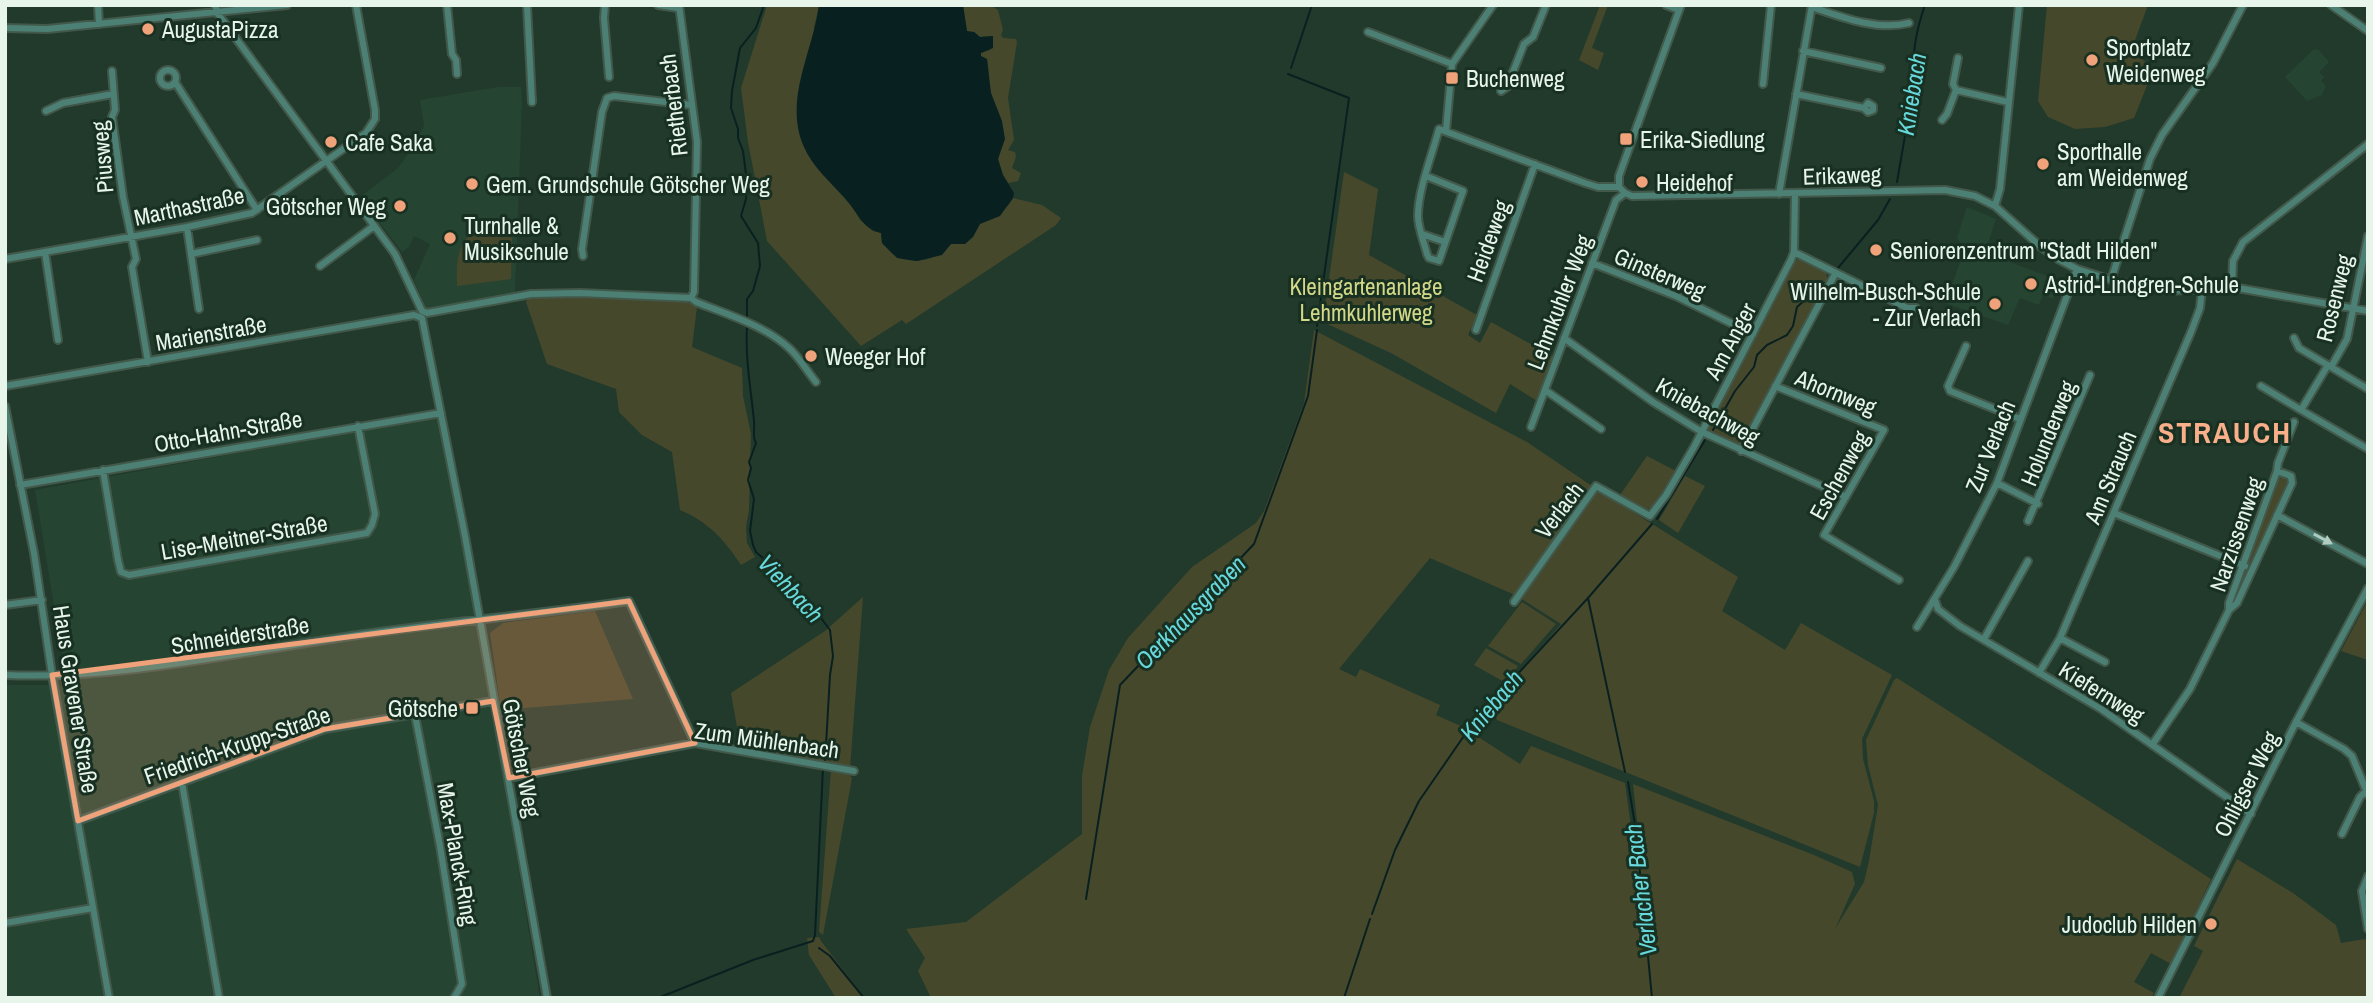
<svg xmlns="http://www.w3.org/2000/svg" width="2373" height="1003" viewBox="0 0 2373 1003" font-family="'Archivo Narrow',sans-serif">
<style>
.built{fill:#254431}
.green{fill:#46482c}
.water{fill:#092021}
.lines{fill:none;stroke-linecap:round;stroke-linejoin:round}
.stream{stroke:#092021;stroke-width:2}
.minor-casing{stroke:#42584a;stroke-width:10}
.minor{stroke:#4c8074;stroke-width:6}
.oneway{fill:#b1ccc1}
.marked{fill:#f0a27a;fill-opacity:0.2;stroke:#f0a27a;stroke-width:5;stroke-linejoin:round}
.poi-dot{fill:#f0a27a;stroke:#183021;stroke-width:2.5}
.labels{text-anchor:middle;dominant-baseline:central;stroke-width:6;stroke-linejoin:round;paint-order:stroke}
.poi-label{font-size:23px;fill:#e7f5eb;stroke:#183021;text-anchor:start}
.street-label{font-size:23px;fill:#e7f5eb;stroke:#183021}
.park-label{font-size:23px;fill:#d2d888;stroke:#183021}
.water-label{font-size:24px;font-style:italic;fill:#67d8dc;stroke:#183021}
.district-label{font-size:30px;font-weight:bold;letter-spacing:2px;fill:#f9af8a;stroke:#183021}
</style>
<rect width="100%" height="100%" fill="#223a2b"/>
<path class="built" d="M2314,49L2319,50L2329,62L2319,72L2324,77L2321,81L2326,86L2322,95L2307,101L2285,77Z
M498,87H521L522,104L515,293L427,310L414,280L430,244L414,236L409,247L402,252L360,197L398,168L406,157L424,126L420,100Z
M1967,207L1996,219L1985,253L2050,277L2046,287L2056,291L2053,299L2043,295L2039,305L2020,298L2008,325L1945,303L1965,249L1957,238Z
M437,417L476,613L540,998H5V685H67L35,490Z"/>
<path class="green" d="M767,5H819L814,28L818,169L855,210L860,220L873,231L881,233L882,243C887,248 893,256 900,258C918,265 940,258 951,244H965C971,238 973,232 978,226C988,215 1006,213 1013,198L1042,205L1061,218L1056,225L906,324L902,320L861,346L767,241L748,142L741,88Z
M963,5H990L998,10L1003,30L1001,35L1003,38L1016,39L1017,42L1008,98L1014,140L1008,150L1015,152L1016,157L1012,168L1021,173L1018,181L1008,183L1003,175L998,159C1008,128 999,122 991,93C988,82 989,70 987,59L981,56V53L990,50L992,36L980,37L974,32H967Z
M1600,5H1608L1592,48L1604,53L1598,70L1579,60Z
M2047,5H2148L2131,51L2154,68L2134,118L2105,127L2075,129L2048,117L2038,101Z
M1344,172L1378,189L1369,255L1477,315L1468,335L1480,343L1491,322L1554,357L1537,401L1510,384L1496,413L1391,353L1323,322Z
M485,224L512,238L511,279L457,286C456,258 457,239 485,224Z
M1800,259L1826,273L1828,282L1739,448L1708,432L1707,428L1794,261Z
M580,295L688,302L697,307L692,347L742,368L743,396L751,434L749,510L746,527L747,543L755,557L741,565C725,540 707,521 680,510L672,452L642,435L619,412L616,389L547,364L526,302L528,298Z
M1314,330L1527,442L1592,486L1515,595L1430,558L1339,669L1356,677L1360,669L1440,705L1436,715L1463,727L1520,764L1531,746L1625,783L1631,827L1638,830L1633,784L1814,855L1852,872L1855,884L1835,929L1864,882L1869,861L1878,805L1868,765L1866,740L1894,680L1897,678L2211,879L2171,964L2151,953L2134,982L2154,993L2151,998H931L918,971L925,958L906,929L966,922L1082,834V776L1090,727L1109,670L1128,638L1192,567L1256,523L1264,511L1304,403Z
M1647,456L1676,471C1668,483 1659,507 1644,510L1620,495Z
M1685,476L1705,486L1678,533L1659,520Z
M2284,477L2288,482L2286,491L2235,600L2277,482L2279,479Z
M1597,490L1738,577L1722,611L1785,650L1801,623L1892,675L1862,739L1863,759L1874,801V813L1860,867L1497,720L1491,706L1561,624L1520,598Z
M863,597L850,768L741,750L731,693L825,631Z
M2368,600V660L2341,651Z
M1522,602L1556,624L1521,664L1488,646Z
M595,611L633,699L501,710L490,633L503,623Z
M1486,648L1518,666L1506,683L1474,665Z
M831,769L847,772L852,778L823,935L819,932Z
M2237,859L2293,893L2336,925L2341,943L2365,939L2368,943V998H2179L2203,951L2194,946Z
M819,937L821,941L865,998H836L809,955L807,938Z"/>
<path class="water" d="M819,5H963L967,31L974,32L980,37L993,36V48L981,53V56L987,59L991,93L1002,121L1005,139L998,159L1003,175L1014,193L1013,198L1000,216L980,224L973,237L965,244H951L942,255L917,261L897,258L882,243L881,233C862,229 857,211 844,197C830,182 812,166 804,147C783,100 813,52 819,5Z"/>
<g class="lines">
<path class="stream" d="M1291,68L1312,5
M1288,74L1349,98L1317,326
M1897,182L1915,78C1910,57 1918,25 1925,5
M1838,268L1878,220L1890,199
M747,321V299L753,291L760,266L758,243L741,216L746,199L747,182L743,151L738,138V129L731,108L732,91L740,48L756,28L764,5
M747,327C745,358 751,390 754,421C755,430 752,436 756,443L749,462L751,468L748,480L754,499L750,531L753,545L756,552L783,576L789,586L806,598L830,630L833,656L830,675L825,763
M1713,430L1735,391L1754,367L1757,355L1767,345L1787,335L1793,326L1797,307L1824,283
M1657,519L1705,440
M1588,598L1625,772
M1628,782L1636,831L1652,998
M1086,899L1120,685L1254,544L1308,396L1317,330
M1372,914L1395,850L1419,801L1475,720L1588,598L1652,524
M819,948L830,956L864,998
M658,998L753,960L813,941L815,935L823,768
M1344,998L1370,919"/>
<defs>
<path id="minor" d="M98,5L99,24
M215,5L218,14L395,254L422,311L427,313L531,294L580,293L691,298
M447,5L452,54L456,60L457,74
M527,5L532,102
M605,5L604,18L609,77
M658,5L678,8
M679,5L697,142L694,292L691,298L696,302C726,314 764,325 789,348C799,357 807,371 816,382
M1666,5L1679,10
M2331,5L2368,31
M1812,7C1841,17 1877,31 1909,23
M5,28L47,29L287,5
M1368,32L1452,64
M1803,51L1881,68
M160 78a8 8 0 1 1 16 0a8 8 0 1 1-16 0Z
M112,71L115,110L112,117L123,197L136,259L132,267L148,362
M175,82L257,210
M1763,84L1771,5
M1956,90L1953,84L1958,58
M1501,91L1507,87L1524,44L1533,37L1546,5
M1796,94L1864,108L1868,112L1873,110V106L1868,103L1864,108
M46,111L63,103L113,94
M1942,120L1947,114L1956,90L2008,102
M1446,131L1452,64L1493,5
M1426,176L1463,191L1439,261L1429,258L1427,254C1424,242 1418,228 1418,216C1418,190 1432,155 1439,129L1585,183L1598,187H1619L1625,193L1632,196L1945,190L1975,196L1995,206L2041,247L2058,259L2077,269L2111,280L2168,291L2232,287L2368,311
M1619,187V176L1681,5
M1779,194L1812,5
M1995,206L2000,189L2019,5
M187,227L199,309
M1422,234L1445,242
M45,252L58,340
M1794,252L1907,308H1916
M191,254L257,240
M583,256L582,249L602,112L607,98L614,96L691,105
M5,259L187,227L252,213L366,133L375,119V110L356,5
M1592,263L1676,296L1753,334
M320,266L374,226
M2111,280L2150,159L2162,135L2213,63L2243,5
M2232,287L2233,261L2243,242L2368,144
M1476,330L1535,164
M1564,338L1653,402L1702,432L1846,497
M2294,338L2299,348L2368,389
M1966,346L1948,386L1950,391L2020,419
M2328,365L2301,410L2368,449
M2331,367L2347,339L2368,236
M5,386L414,315L422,318L465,536L547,998
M1775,386L1884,430L1824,535L1899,580
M2261,386L2301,410
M1545,390L1601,429
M5,406L34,553L52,675L109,998
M1531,427L1616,200L1625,193
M1741,451L1835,274
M103,470L118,560L121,572L129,575L367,533L372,525L375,514L358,426
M2277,471L2291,476L2292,483L2237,603L2229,610V603L2277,471L2278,463L2294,422
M1997,483L2038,504
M20,485L441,413
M2114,513L2245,566
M2277,515L2368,564
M2028,521L2090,375
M1935,600L1938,609L1960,626L2101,709L2251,814
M1514,602L1596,486L1650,516L1666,495L1694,447L1791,260L1794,252L1795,194
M5,605L42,600
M1917,627L1954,567L1997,483L2077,269
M2060,638L2105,662
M1984,639L2028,561
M2039,673L2060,638L2191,332L2200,308L2202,290
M5,675C113,680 232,654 338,638C435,623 532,615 629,601L695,743
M415,715L440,846L462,984L454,998
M2296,722L2344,749L2352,756L2368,795
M2152,745L2190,689L2229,610
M509,778L695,743L854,771
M182,783L219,998
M78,821L325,729L493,701
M2342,834L2360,797L2366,791
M2368,876L2362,891L2368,929
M5,923L93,908
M2158,998L2296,722L2368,588"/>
</defs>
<use href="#minor" class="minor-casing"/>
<use href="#minor" class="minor"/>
</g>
<defs><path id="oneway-solid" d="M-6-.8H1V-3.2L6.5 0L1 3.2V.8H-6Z" transform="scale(1.75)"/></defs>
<use class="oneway" href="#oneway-solid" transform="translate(2323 539) rotate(28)"/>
<path class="marked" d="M629,601L695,743L509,778L493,701L325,729L78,821L52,675Z"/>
<g class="poi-dot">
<circle cx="148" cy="29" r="7"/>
<circle cx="2092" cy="60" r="7"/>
<rect x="1445" y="71" width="14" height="14" rx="3.5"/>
<rect x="1619" y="132" width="14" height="14" rx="3.5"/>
<circle cx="331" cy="142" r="7"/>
<circle cx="2043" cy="164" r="7"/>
<circle cx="1642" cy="182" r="7"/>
<circle cx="472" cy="184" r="7"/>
<circle cx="400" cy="206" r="7"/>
<circle cx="450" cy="238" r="7"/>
<circle cx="1876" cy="250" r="7"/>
<circle cx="2031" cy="284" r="7"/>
<circle cx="1995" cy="304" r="7"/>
<circle cx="811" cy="356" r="7"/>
<rect x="465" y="701" width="14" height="14" rx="3.5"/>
<circle cx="2211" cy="924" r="7"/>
</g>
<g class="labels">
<g class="poi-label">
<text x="162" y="29">AugustaPizza</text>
<text x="2106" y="47">Sportplatz<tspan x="2106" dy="26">Weidenweg</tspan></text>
<text x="1466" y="78">Buchenweg</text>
<text x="1640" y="139">Erika-Siedlung</text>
<text x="345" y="142">Cafe Saka</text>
<text x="2057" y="151">Sporthalle<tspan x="2057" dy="26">am Weidenweg</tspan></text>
<text x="1656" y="182">Heidehof</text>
<text x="486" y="184">Gem. Grundschule Götscher Weg</text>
<text x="386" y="206" text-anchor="end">Götscher Weg</text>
<text x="464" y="225">Turnhalle &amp;<tspan x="464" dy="26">Musikschule</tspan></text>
<text x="1890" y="250">Seniorenzentrum "Stadt Hilden"</text>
<text x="2045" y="284">Astrid-Lindgren-Schule</text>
<text x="1981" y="291" text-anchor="end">Wilhelm-Busch-Schule<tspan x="1981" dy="26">- Zur Verlach</tspan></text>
<text x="825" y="356">Weeger Hof</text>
<text x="458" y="708" text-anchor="end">Götsche</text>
<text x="2197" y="924" text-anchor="end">Judoclub Hilden</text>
</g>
<g class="street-label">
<text transform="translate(673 105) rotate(-97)">Rietherbach</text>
<text transform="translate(102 157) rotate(-95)">Piusweg</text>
<text transform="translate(1842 175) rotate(-2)">Erikaweg</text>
<text transform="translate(189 206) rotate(-12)">Marthastraße</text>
<text transform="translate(1488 241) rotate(-70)">Heideweg</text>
<text transform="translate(1660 273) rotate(23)">Ginsterweg</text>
<text transform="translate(2334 298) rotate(-76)">Rosenweg</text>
<text transform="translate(1559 302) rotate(-69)">Lehmkuhler Weg</text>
<text transform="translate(211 333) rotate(-10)">Marienstraße</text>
<text transform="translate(1730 341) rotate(-62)">Am Anger</text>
<text transform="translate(1836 392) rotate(22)">Ahornweg</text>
<text transform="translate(1708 411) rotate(29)">Kniebachweg</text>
<text transform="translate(228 431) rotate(-10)">Otto-Hahn-Straße</text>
<text transform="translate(2048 433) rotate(-68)">Holunderweg</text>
<text transform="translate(1990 446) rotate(-68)">Zur Verlach</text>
<text transform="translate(1839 475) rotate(-61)">Eschenweg</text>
<text transform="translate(2110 477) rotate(-67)">Am Strauch</text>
<text transform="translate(1559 510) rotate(-53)">Verlach</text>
<text transform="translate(2236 534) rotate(-71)">Narzissenweg</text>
<text transform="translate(244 537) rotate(-10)">Lise-Meitner-Straße</text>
<text transform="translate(240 635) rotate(-9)">Schneiderstraße</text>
<text transform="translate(2102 692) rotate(32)">Kiefernweg</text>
<text transform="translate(76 699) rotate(81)">Haus Gravener Straße</text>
<text transform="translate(767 740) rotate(8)">Zum Mühlenbach</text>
<text transform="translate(237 745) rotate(-19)">Friedrich-Krupp-Straße</text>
<text transform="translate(522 758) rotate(79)">Götscher Weg</text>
<text transform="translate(2246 784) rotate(-63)">Ohligser Weg</text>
<text transform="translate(458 854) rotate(80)">Max-Planck-Ring</text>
</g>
<g class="park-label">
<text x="1366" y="286">Kleingartenanlage<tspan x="1366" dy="26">Lehmkuhlerweg</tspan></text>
</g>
<g class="water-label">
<text transform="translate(1911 94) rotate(-81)">Kniebach</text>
<text transform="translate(791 588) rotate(47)">Viehbach</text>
<text transform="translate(1190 612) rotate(-46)">Oerkhausgraben</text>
<text transform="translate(1491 705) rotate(-50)">Kniebach</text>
<text transform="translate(1640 890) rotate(-97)">Verlacher Bach</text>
</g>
<g class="district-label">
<text x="2225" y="432">STRAUCH</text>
</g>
</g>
<rect width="2373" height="1003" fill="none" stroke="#e7f5eb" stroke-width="14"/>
</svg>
